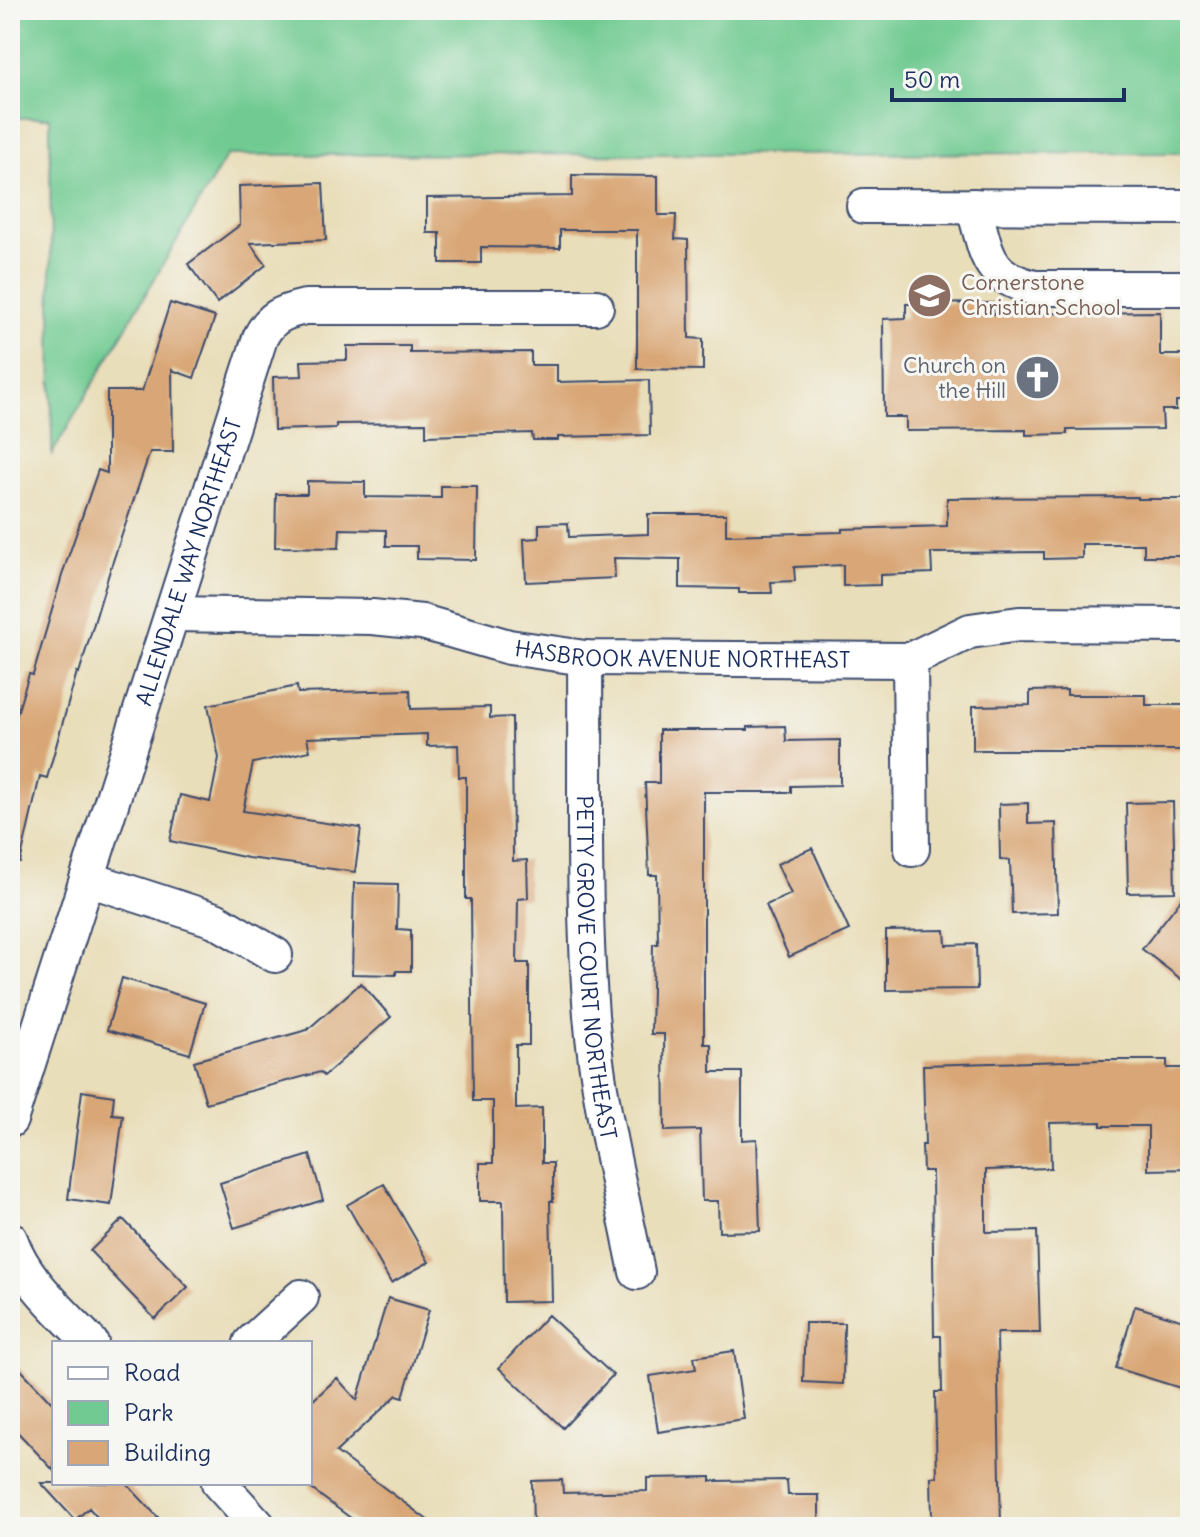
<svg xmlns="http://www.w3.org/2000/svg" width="1200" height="1537" viewBox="0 0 1200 1537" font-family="Delius,sans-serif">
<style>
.green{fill:#70ca91;stroke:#467c78;stroke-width:2}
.building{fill:#d9a777}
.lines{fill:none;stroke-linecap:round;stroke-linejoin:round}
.minor-casing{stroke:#3a496c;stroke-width:38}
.minor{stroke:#fff;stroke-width:34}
.labels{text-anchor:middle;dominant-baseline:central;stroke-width:6;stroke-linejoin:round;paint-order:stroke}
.education-label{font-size:22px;fill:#785e54;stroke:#f6f6f2;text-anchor:start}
.worship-label{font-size:22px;fill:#5b616d;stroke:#f6f6f2;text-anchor:end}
.street-label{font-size:22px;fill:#1b2f5e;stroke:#f6f6f2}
</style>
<rect width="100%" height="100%" fill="#f6f6f2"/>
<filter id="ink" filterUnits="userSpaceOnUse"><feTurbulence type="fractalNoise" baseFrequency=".0125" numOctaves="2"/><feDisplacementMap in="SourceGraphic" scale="16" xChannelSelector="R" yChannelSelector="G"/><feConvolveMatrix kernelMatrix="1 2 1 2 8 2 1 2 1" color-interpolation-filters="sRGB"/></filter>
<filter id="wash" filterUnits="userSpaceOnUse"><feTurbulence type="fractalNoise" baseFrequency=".006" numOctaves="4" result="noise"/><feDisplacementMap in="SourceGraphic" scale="32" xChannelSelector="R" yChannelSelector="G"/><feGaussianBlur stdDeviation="1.8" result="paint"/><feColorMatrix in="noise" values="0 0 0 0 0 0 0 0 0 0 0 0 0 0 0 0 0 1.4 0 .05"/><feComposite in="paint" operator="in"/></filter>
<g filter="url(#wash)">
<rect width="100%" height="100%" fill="#e9deba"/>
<path class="green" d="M10,10H1190V153L227,155L52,454L50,118H10Z"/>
<g id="blocks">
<path class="building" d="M572,175L658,176V215H676L675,239L688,240L689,338L703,339V370L637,369V230H560V248L481,247V263H440V233H427V198L572,196Z
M323,183L326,240L250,243L266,265L217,303L188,264L240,225L239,186Z
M170,303L215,317L194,378L172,370L173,452H150L110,570L79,673L77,672L47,778L40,776L20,863L10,862V737L29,674L33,675L63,572L98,470L107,473V391H142Z
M993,303V314L1160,312V355H1190V401H1176V410H1162L1163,429L1067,430V434L1026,435V430L906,431V417H884L883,319L906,318V304Z
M347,346H410V353L531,352V365H557V382L649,380L650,435L558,437V440H533L532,433L426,436V423L336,424V428L274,430L273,377L302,376L301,361L347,360Z
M307,481L365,482V497L441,498V486H477L476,560L417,559V546H386V530L340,529L339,548L275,547L276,494H307Z
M1138,497V499H1190V556H1144V544H1082V558L1044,559V552L931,553L932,573L880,575V585L843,586V565L794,567L795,581L771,582L772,593H739V589L680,588V559L614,558L615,578L526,582L524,539L539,538V524L568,523L569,537L648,534V514H726V535L842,532V529L947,526V498Z
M297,686L298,693L410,690L411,709L490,707V718L512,717L513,861L527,860L528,898L518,899L517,963H529V1045H516V1109L542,1108V1163H553V1201H550L552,1301L504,1302L503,1201H480V1163H493V1101H473L471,899H466V777H459L458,745L427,746V734L307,738L310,751L253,763L243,811L361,828L355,872L248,858L170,841L180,795L210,802L219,758L208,705Z
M1067,690V695H1146V705H1190V750H973V706L1030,705V691Z
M785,726L786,741L840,740V785L791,786V792H704V1044H711V1072H742V1140L757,1139L760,1231L719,1232L718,1201H702L700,1130L665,1131L664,1034H651L653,944H658L657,875H649L645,783H659V730H748V727Z
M1173,802L1175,892L1128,893L1126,803Z
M1028,803V824L1056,823L1058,913L1012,914L1010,860H1000L999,804Z
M812,848L849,930L789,957L766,905L791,894L777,864Z
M354,883L398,884L397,929L411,930V971H396V975L352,974Z
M1190,888V986L1142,949Z
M945,930L946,945L976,944L977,989L886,990V931Z
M122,978L205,1003L190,1054L107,1030Z
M361,983L391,1017L324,1076L320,1072L206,1103L194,1061L307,1030Z
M1101,1060H1167V1068H1190V1169L1148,1170V1126H1101V1122L1050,1123L1051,1168L986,1170V1232L1037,1231L1040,1333H998L997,1335L1001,1527H940L939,1519H932L931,1477H937L935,1392H942L941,1336H934L932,1171H923L922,1145H925L923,1065Z
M82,1091L114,1096L112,1114L123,1115L111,1205L68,1199Z
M310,1155L323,1200L234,1228L220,1183Z
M384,1184L429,1262L391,1283L347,1205Z
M123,1219L188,1287L155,1319L90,1251Z
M388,1298L429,1310L403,1397L397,1395L336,1452L437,1527H363L310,1488V1403L337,1378L357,1400Z
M1135,1306L1190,1323V1391L1116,1368Z
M548,1315L613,1375L563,1428L499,1368Z
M805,1323H844L843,1384L803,1382Z
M734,1351L744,1419L658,1432L650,1376L696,1369L694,1357Z
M10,1358L54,1405V1471L10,1424Z
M711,1477V1481L787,1480L788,1495H819V1527H533L532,1481L562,1480L563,1493L647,1491V1478Z
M41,1483H126L167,1527H106L89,1508L75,1520Z"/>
</g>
</g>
<g filter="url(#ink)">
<use href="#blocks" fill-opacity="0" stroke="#3a496c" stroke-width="2"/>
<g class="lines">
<defs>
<g id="minor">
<path d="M864,206L1190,207"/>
<path d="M973,206C988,252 983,276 1035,288H1190"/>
<path id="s1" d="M173,614L372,617L422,622L509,647L585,658L910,660L970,631L1019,624L1190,625"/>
<path id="s2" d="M585,658C586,777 582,897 591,1015C598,1102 620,1187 637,1272"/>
<path d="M910,660L912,849"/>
<path d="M88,879L215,920L275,955"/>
<path id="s3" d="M10,1120L260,338C270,317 283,312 305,307H596"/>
<path d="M10,1239C24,1280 62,1312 91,1343"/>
<path d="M251,1343L301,1297"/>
<path d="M219,1483L259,1527"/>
</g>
</defs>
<use href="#minor" class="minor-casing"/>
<use href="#minor" class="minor"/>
</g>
</g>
<defs>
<symbol id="school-disc" viewBox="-11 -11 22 22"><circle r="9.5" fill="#8d6e63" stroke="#f6f6f2"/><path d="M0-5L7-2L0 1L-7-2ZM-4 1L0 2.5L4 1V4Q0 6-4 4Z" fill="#fff"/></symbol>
<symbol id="church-disc" viewBox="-11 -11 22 22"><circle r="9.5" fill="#6b7280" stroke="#f6f6f2"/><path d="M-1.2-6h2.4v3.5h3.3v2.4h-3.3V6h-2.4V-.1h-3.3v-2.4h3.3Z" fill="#fff"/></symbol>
</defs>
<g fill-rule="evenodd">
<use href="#school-disc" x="904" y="270" width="51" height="51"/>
<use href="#church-disc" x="1012" y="352" width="51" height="51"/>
</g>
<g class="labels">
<g class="education-label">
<text x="961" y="282">Cornerstone<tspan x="961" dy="25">Christian School</tspan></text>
</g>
<g class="worship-label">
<text x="1006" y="365">Church on<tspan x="1006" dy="25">the Hill</tspan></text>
</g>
<g class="street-label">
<text stroke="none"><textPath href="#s3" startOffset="586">ALLENDALE WAY NORTHEAST</textPath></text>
<text stroke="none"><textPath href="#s1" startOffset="514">HASBROOK AVENUE NORTHEAST</textPath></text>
<text stroke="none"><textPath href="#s2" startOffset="310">PETTY GROVE COURT NORTHEAST</textPath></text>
</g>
</g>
<rect width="1200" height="1537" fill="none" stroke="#f6f6f2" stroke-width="40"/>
<rect x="52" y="1341" width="260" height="144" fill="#f6f6f2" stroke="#9ea6b7" stroke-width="2"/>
<rect x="68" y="1367" width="40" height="12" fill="#ffffff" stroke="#9ea6b7" stroke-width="2"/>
<text x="124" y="1381" font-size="24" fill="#1b2f5e">Road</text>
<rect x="68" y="1401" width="40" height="24" fill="#70ca91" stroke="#9ea6b7" stroke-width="2"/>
<text x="124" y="1421" font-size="24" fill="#1b2f5e">Park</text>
<rect x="68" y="1441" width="40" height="24" fill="#d9a777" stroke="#9ea6b7" stroke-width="2"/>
<text x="124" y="1461" font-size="24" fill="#1b2f5e">Building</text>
<path d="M892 88v12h232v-12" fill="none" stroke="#1b2f5e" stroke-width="4"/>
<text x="904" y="88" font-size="24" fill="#1b2f5e" stroke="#f6f6f2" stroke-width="6" paint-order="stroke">50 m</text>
</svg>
